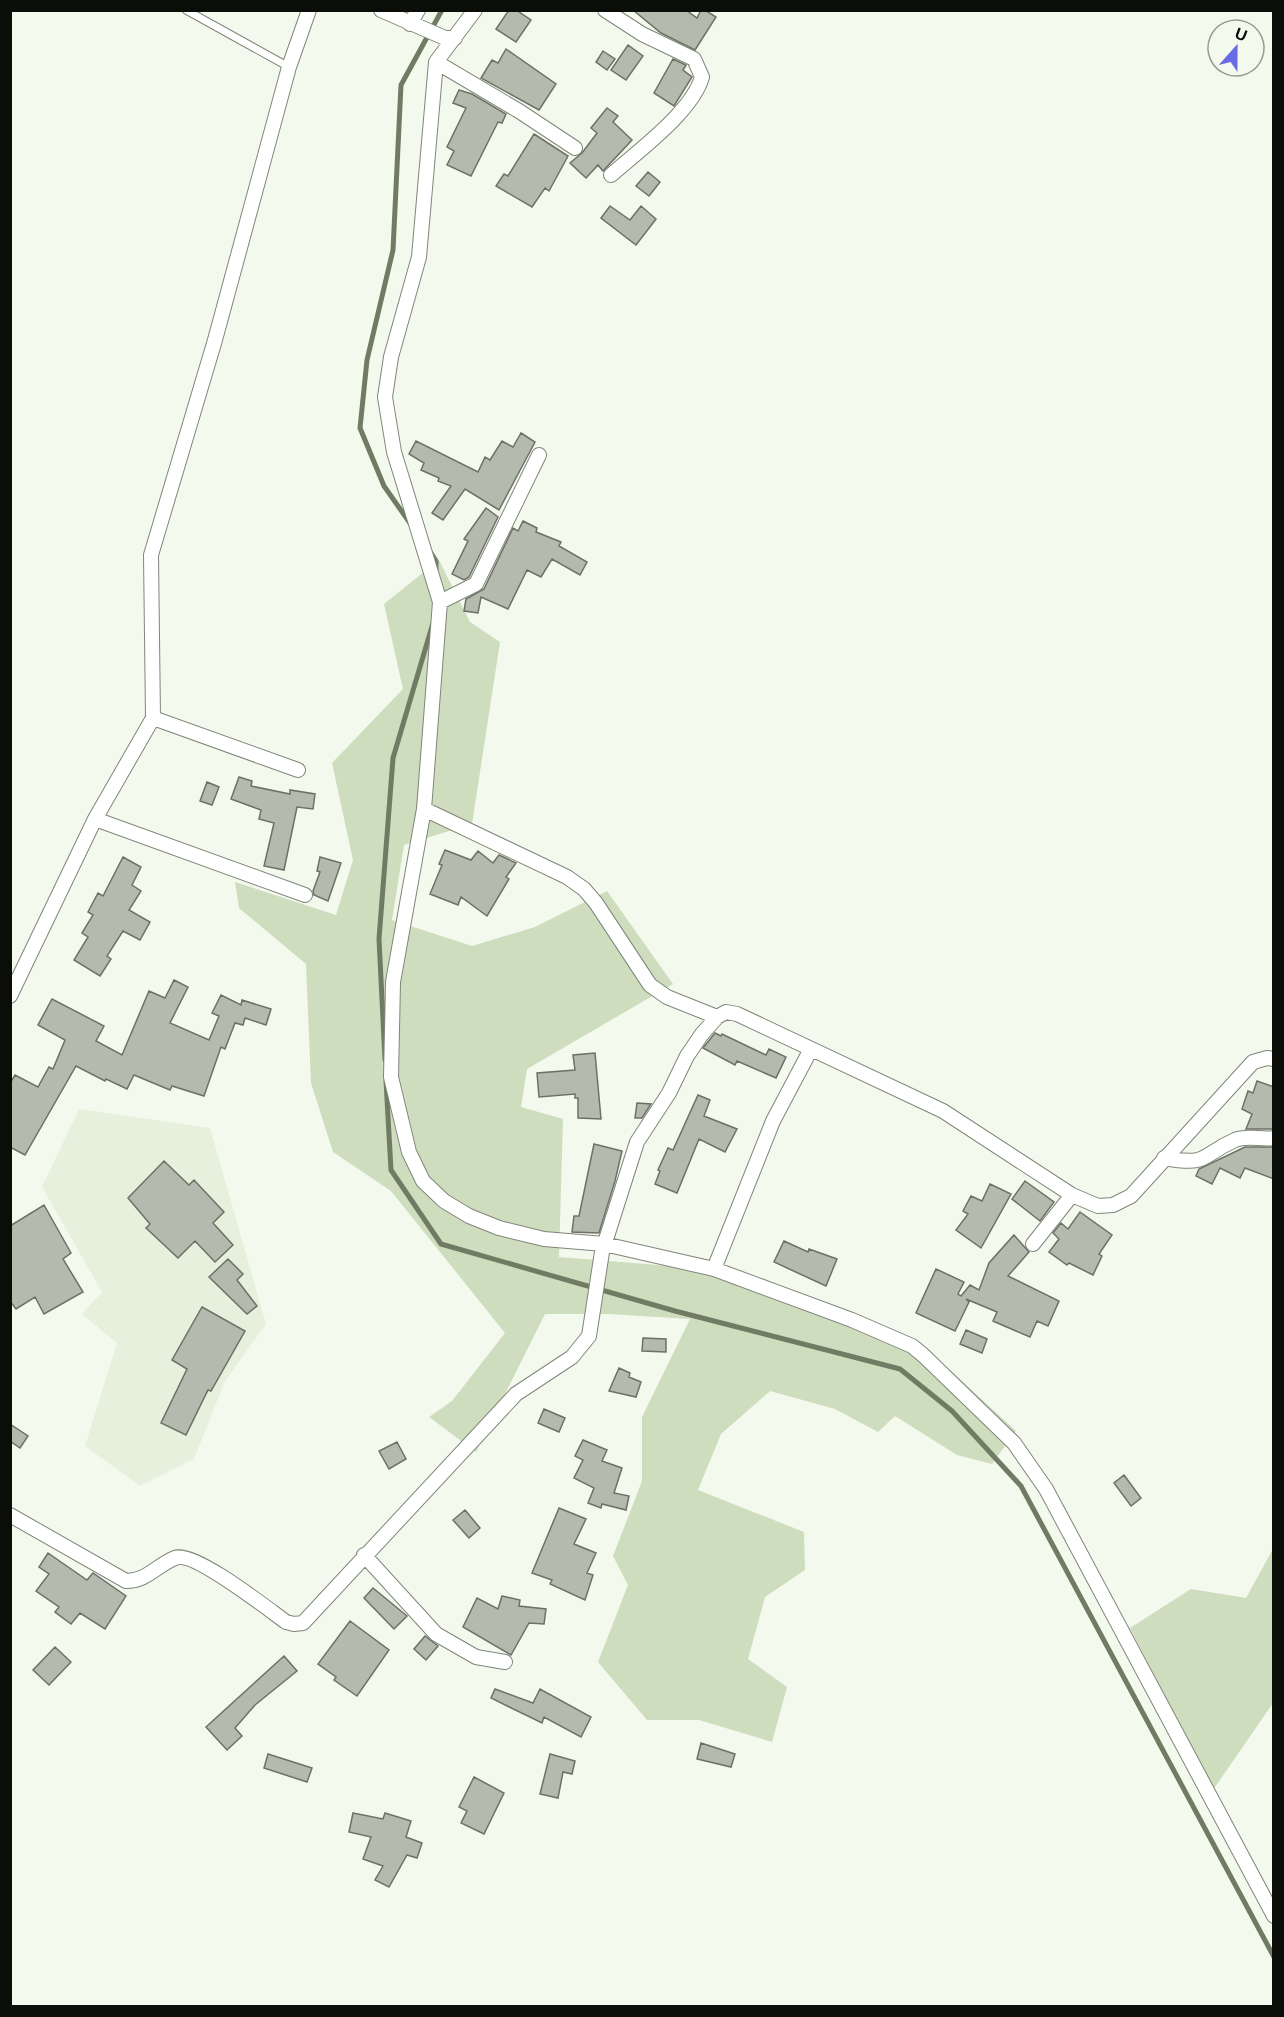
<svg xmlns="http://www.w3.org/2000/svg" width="1284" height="2017" viewBox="0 0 1284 2017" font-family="Arial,sans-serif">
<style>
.built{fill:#e6f0dc}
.green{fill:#ceddbe}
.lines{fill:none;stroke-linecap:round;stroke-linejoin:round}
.stream{stroke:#6f7c63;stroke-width:5}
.building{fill:#b4bbae;stroke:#6c7166;stroke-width:1.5}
.lane-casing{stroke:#80867a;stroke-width:9}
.street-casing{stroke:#80867a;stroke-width:16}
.lane{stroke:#fff;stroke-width:7}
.street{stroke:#fff;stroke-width:14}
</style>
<rect width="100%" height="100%" fill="#f3f9ec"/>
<path class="built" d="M79,1109L210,1128L266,1324L225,1381L194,1459L140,1486L85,1446L117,1343L82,1314L102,1292L42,1187Z"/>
<path class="green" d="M439,560L470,622L500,642L472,824L404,845L392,920L472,946L535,927L607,891L673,984L527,1069L521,1107L563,1119L559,1257L658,1265L763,1278L830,1307L889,1344L951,1371L1016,1431L992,1464L957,1455L895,1416L878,1432L835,1409L770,1391L721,1434L698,1490L804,1532L805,1570L765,1597L748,1659L787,1687L772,1742L699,1720H647L598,1662L628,1585L613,1556L642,1481V1417L690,1319L609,1314H545L476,1452L429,1417L452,1401L505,1333L391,1191L333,1152L311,1083L306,964L239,908L235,882L336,915L353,860L332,763L403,689L384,604Z
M1273,1549V1703L1213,1790L1130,1628L1191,1589L1246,1598Z"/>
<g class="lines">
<path class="stream" d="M412,526L384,486L360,428L367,360L393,250L401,85L442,10
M431,553L436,561V572
M385,1060L379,939L393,758L433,623
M386,1081L391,1170L441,1244L675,1311L900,1369L952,1411L1021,1486L1274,1957"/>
</g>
<path class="building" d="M509,10H516L531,20L516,42L496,29Z
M633,10H686L697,18L701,10H705L716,17L695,50L661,33Z
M628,45L643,56L626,80L611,70Z
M506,49L556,84L539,110L481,78L492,60L498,63Z
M603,51L615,59L607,70L596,62Z
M673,59L686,65L683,70L692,77L674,106L654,93Z
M459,90L472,94L506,114L502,123L498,122L471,176L447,165L454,151L447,147L466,108L453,103Z
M607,108L618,116L613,122L632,140L603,171L598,165L586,178L570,163L582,153L597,133L591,128Z
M534,134L568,156L549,191L545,188L532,207L496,186L504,174L508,176Z
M648,172L660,182L649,196L636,186Z
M610,206L630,220L641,206L656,219L636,245L601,218Z
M521,433L535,442L499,510L465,489L443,520L432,513L451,486L438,481L439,478L421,470L424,463L409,454L416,441L478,472L485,457L490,460L502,441L513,447Z
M486,508L498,517L469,577L464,580L452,574L468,541L464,539Z
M523,521L537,528L536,532L561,542L559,546L587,562L580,575L552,559L541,577L527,570L508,609L481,597L478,613L464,611L466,599L484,589L513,528L518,531Z
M239,777L252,781L251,786L290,794V790L315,794L313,809L297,807L284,870L264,866L274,823L259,819L261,810L231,799Z
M207,782L219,787L212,805L200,801Z
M445,850L471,860L478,851L493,863L499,855L516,863L506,877L509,879L487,916L461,897L458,905L430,894L442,865L439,864Z
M123,857L141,867L132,885L141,891L129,910L150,922L140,940L123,931L107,956L111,959L100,976L74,960L88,937L82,933L93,915L88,912L98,893L103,896Z
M320,857L341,863L328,901L314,895L313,891L320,872L317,871Z
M174,980L188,987L170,1023L209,1040L219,1016L212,1013L221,995L241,1005L242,1000L271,1009L266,1025L245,1018L243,1025L235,1023L225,1049L221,1047L204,1096L172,1086L170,1090L134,1075L127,1089L106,1079L105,1081L76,1066L25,1155L10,1147V1083L15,1075L38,1087L49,1067L53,1069L65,1040L38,1025L52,999L104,1026L96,1041L122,1055L149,991L165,998Z
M715,1033L721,1036L722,1034L766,1055L769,1049L786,1057L776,1078L737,1061L735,1065L703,1048Z
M595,1053L601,1119L578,1118V1098H575V1094L539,1097L537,1073L575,1070L573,1055Z
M1257,1081L1274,1087V1129H1246L1252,1114L1242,1109L1248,1091L1253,1093Z
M698,1095L710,1100L704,1116L737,1129L725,1152L699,1139L677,1193L655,1184L660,1171L658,1170L668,1148L673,1150Z
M637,1103L651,1104L642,1118H635Z
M594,1144L622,1151L615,1181L599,1233L572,1232L574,1216H579Z
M1245,1147H1274V1179L1245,1168L1240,1178L1220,1168L1212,1184L1196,1176L1199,1169Z
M164,1161L189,1185L194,1180L224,1212L213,1223L233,1245L215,1262L195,1241L178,1258L146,1228L150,1224L128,1198Z
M1025,1181L1054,1202L1040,1221L1012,1199Z
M990,1184L1011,1194L981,1248L956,1230L968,1214L963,1211L971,1196L982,1201Z
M44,1205L71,1253L63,1259L83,1292L44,1314L35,1297L16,1309L10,1301V1226Z
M1080,1212L1112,1235L1099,1254L1102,1256L1093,1275L1069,1263L1067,1265L1049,1252L1059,1239L1053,1233L1061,1223L1068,1229Z
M1014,1235L1029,1252L1008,1276L1059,1301L1048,1326L1037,1321L1030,1337L993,1321L997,1312L966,1299L969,1302L955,1331L916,1313L936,1269L964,1282L958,1294L961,1296L970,1285L979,1290L989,1263Z
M784,1241L808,1252L809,1249L837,1259L826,1286L774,1262Z
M228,1259L243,1274L237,1280L257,1306L247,1314L209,1277Z
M202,1307L245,1331L211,1391L208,1390L186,1435L161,1423L187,1369L172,1360Z
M966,1330L987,1339L982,1353L960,1344Z
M643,1338L666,1339V1352L642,1351Z
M619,1368L630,1373L629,1377L641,1382L636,1397L609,1391Z
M544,1409L565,1418L559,1432L538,1423Z
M10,1424L28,1436L20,1448L10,1441Z
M583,1440L607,1450L602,1461L622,1468L614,1493L629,1496L626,1510L602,1504L601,1508L588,1503L594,1488L574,1478L583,1460L575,1456Z
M397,1442L406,1459L389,1469L379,1451Z
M1124,1475L1141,1498L1131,1506L1114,1483Z
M559,1508L586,1519L574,1544L596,1553L587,1573L593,1575L585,1600L550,1584L552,1580L532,1573Z
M465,1510L480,1528L469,1538L453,1520Z
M48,1553L87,1580L93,1573L126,1596L105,1629L80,1613L71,1624L55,1612L59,1607L36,1591L49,1574L39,1567Z
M373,1588L407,1616L394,1629L364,1598Z
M502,1596L520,1600L519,1606L546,1609L544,1624L529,1623L511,1655L463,1627L477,1598L498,1609Z
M350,1621L389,1650L357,1696L334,1680L336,1677L318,1664Z
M425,1636L438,1646L426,1660L414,1649Z
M55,1647L71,1662L49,1685L33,1670Z
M284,1656L297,1671L255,1705L235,1728L242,1736L227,1750L206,1727Z
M495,1689L533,1703L540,1689L591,1717L581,1737L544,1717L542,1723L491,1698Z
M701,1743L735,1754L731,1767L697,1759Z
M268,1754L312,1768L307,1782L264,1768Z
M550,1754L575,1761L572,1774L563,1772L558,1798L540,1794Z
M474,1777L504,1793L484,1834L461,1823L467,1811L459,1807Z
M353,1813L383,1819L385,1813L411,1821L406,1837L422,1843L417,1858L407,1855L389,1887L375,1880L383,1866L363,1859L371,1837L349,1832Z"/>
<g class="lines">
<defs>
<path id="lane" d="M186,10L289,67"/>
<path id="street" d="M381,10L445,38H455
M475,10L436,62L419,257L391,357L385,397L394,452L440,602L424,809L393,982L391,1077L409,1152L423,1181L444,1201L469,1216L499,1228L544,1239L604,1244L714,1269L852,1320L912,1346L923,1355L1014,1443L1046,1489L1274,1916
M605,10L642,34L694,59L702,77C692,112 638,151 611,175
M410,24L418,10
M436,62L519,111L575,148
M440,602L476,584L539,455
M153,718L298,770
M424,809L567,877L584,889L596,903L650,985L667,997L717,1017
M95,819L305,895
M10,996L95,819L153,718L151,555L215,340L289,67L309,10
M1164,1158C1210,1166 1199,1156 1235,1140C1247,1135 1261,1140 1274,1138
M1033,1244L1072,1195
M714,1269L773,1121L811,1049
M10,1515L126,1581C147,1581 157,1565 175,1558C193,1550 268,1609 286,1622L294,1624L303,1623L516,1394L572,1357L589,1336L602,1252L637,1142L669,1093L687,1056L702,1034L717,1017L726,1012L737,1014L943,1111L1072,1195L1098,1206L1113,1205L1131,1196L1253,1062L1267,1058L1274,1059
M364,1555L436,1634L476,1657L505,1662"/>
</defs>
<use href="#lane" class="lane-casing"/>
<use href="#street" class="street-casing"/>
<use href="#lane" class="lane"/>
<use href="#street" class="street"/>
</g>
<rect width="1284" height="2017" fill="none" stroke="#0b0d09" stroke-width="24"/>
<g transform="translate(1236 48) rotate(21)"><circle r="28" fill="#f3f9ec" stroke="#969b91" stroke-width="1.5"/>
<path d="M0-4.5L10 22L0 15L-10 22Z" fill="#696be4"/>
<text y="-9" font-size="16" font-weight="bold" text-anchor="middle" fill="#0b0d09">U</text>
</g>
</svg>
